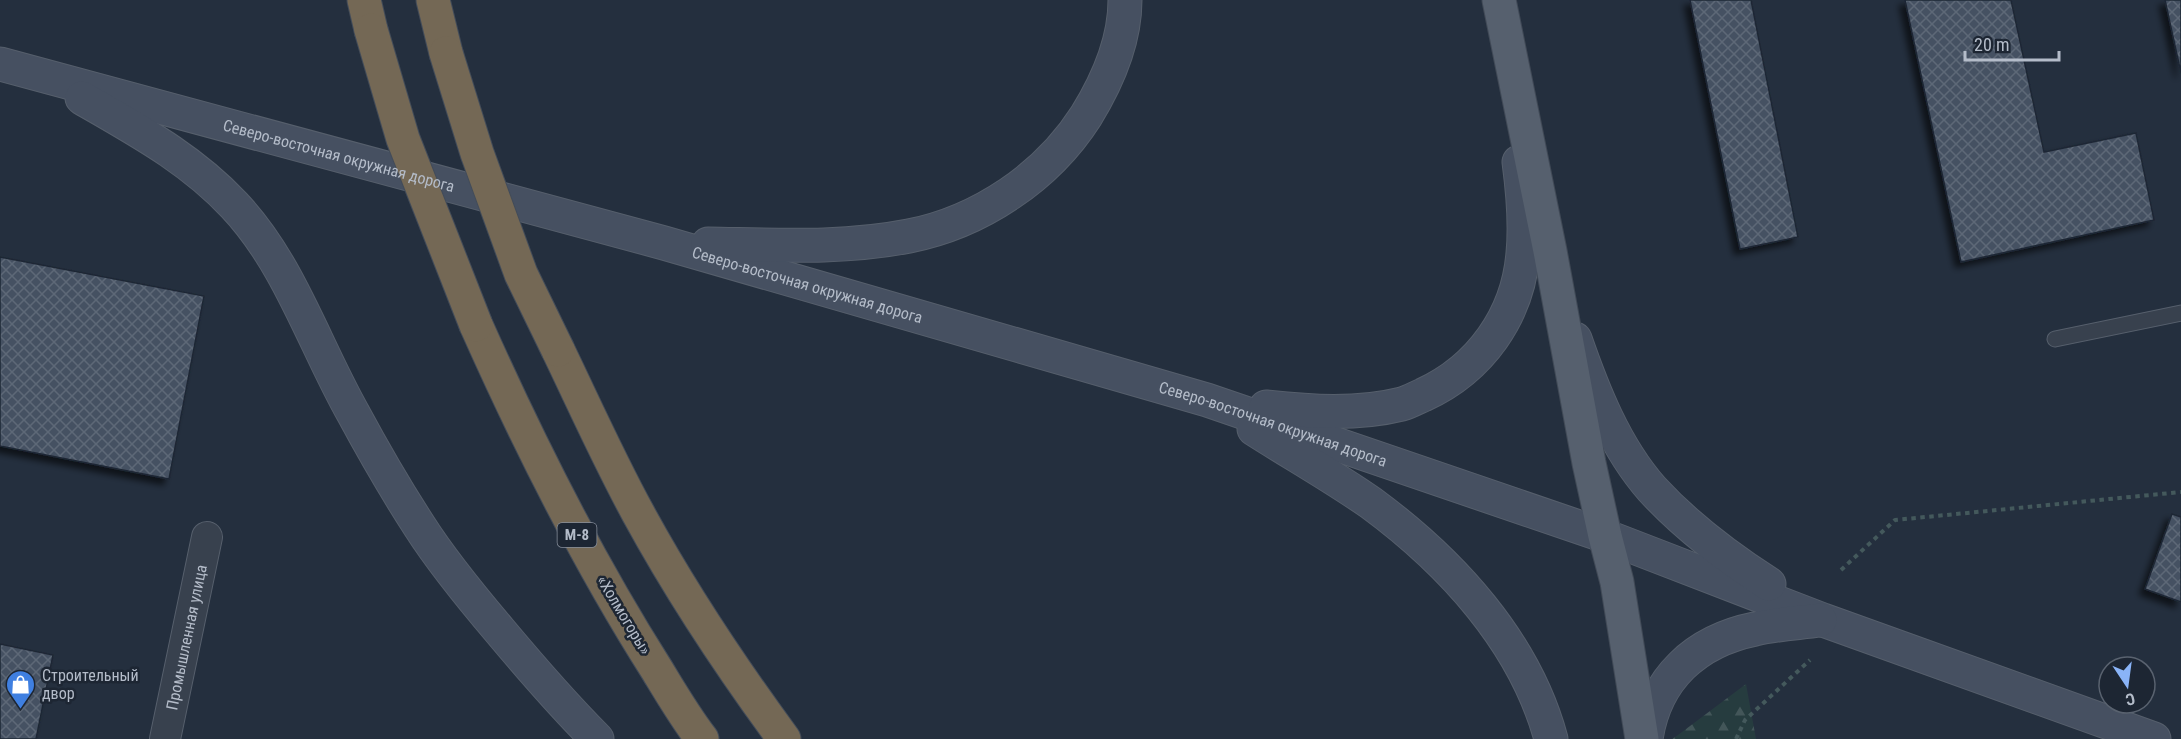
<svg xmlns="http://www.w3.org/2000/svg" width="2181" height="739" viewBox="0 0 2181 739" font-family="'Roboto Condensed',sans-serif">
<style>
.forest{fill:url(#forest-firs)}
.building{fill:url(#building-cross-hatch);stroke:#1f2835;stroke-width:1.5;filter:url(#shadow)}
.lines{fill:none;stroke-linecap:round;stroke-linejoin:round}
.lane-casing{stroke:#565f6c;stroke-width:17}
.street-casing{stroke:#565f6c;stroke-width:32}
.secondary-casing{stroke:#565f6c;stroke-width:35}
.primary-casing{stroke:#414a57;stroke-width:35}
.highway-casing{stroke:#434c59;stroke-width:35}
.path{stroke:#44595c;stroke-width:4;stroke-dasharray:4.5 4.5;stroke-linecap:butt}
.lane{stroke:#38414e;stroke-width:15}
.street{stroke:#38414e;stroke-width:30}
.secondary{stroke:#465061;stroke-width:33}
.primary{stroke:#56606e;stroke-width:33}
.highway{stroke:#746855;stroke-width:33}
.highway-bridge-casing{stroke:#434c59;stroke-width:35;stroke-linecap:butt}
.highway-bridge{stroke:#746855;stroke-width:33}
.labels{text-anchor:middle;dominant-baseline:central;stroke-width:5;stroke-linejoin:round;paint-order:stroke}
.shield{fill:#1d2633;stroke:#878f9c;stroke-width:1.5}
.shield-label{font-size:15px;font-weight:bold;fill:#b4bcc9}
.street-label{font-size:16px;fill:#b4bcc9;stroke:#1d2633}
.poi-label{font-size:16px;fill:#b4bcc9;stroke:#1d2633;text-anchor:start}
</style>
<defs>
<pattern id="forest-firs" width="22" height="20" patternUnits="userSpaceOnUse" patternTransform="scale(1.5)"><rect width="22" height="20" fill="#263c3f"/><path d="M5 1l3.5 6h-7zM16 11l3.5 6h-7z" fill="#435659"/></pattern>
<pattern id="building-cross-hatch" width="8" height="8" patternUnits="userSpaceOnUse" patternTransform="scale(1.5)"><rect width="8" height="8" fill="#455162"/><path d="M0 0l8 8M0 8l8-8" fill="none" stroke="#5d6877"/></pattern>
<filter id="shadow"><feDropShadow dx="-5.5" dy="5.5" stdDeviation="3" flood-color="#0009"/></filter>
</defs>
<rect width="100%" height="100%" fill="#242f3e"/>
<path class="forest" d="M1746,684L1756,739H1672L1678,735Z"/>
<path class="building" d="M1690,0H1751L1798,237L1740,249Z
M1905,0H2011L2044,152L2136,133L2154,220L1961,262Z
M2165,0H2181V73Z
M0,257L204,296L169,479L0,446Z
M2172,514L2181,517V602L2145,589Z
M0,644L53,655L36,739H0Z"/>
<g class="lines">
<defs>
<path id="lane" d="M2055,339L2181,313"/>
<g id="street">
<path id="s1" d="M165,739L207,537"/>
</g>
<g id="secondary">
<path id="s2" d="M0,64L664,243L1207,400L1605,536L1823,620L2154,739"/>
<path d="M82,98C137,130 190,158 234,205C289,263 314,344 353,413C374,452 396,490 420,527C443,563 472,598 500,631C531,668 563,705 597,739"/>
<path d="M708,244C775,245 843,249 909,236C980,222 1047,177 1086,116C1107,82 1125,40 1125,0"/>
<path d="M1575,339C1593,391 1615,447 1652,489C1686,526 1727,557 1769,584"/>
<path d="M1266,407C1310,412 1358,415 1402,404C1409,402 1416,398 1423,395C1480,369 1518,316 1523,253C1526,222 1523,192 1519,162"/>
<path d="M1254,429C1293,454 1334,477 1371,503C1451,562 1525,642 1551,739"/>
<path d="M1646,739C1655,678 1696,641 1755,629C1776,624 1798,623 1820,620"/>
</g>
<path id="primary" d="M1499,0L1550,251L1589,463L1605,536L1617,582L1642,739"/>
<path id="highway" d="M364,0L371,30
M433,0L446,53
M476,325C529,444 587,560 657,670C671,693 685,717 702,739
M558,350C584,404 609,460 638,513C681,592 731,667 784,739"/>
</defs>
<use href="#lane" class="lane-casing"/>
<use href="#street" class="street-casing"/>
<use href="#secondary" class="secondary-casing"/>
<use href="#primary" class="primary-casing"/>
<use href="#highway" class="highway-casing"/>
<path class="path" d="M1841,570L1895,520L2181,492
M1736,739L1745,720L1810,660"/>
<use href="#lane" class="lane"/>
<use href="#street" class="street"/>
<use href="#secondary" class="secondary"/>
<use href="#primary" class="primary"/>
<use href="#highway" class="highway"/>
<defs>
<path id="highway-bridge" d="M371,30L403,139L476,325
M446,53L477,153L521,274L558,350"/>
</defs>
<use href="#highway-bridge" class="highway-bridge-casing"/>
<use href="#highway-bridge" class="highway-bridge"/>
</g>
<defs>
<symbol id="shop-pin" viewBox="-11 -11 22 30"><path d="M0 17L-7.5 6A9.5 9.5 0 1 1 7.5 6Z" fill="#3f7fe0" stroke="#1d2633"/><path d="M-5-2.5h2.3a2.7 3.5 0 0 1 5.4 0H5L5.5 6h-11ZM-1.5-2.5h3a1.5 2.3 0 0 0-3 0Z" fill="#fff"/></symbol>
</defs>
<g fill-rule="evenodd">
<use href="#shop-pin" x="4" y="668" width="33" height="45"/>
</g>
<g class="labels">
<rect class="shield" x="557.5" y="523" width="39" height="24" rx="4.5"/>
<g class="shield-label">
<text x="577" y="535">М-8</text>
</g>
<g class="street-label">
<text stroke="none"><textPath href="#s2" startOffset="351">Северо-восточная окружная дорога</textPath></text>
<text stroke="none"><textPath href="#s2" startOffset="837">Северо-восточная окружная дорога</textPath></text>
<text stroke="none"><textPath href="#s2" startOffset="1323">Северо-восточная окружная дорога</textPath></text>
<text transform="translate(624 615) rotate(59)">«Холмогоры»</text>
<text stroke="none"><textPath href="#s1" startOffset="104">Промышленная улица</textPath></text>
</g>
<g class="poi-label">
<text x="42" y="675">Строительный<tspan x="42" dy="18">двор</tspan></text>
</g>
</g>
<g transform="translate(2127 685) rotate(167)"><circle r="28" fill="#1d2633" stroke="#59626f" stroke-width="1.5"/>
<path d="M0-4.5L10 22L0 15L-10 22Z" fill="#8ab4f8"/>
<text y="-9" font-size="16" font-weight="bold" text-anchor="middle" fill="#b4bcc9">С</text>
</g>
<path d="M1965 51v9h94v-9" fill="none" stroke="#b4bcc9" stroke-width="3"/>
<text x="1974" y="51" font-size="18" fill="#b4bcc9" stroke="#1d2633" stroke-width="4.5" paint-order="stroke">20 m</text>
</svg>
